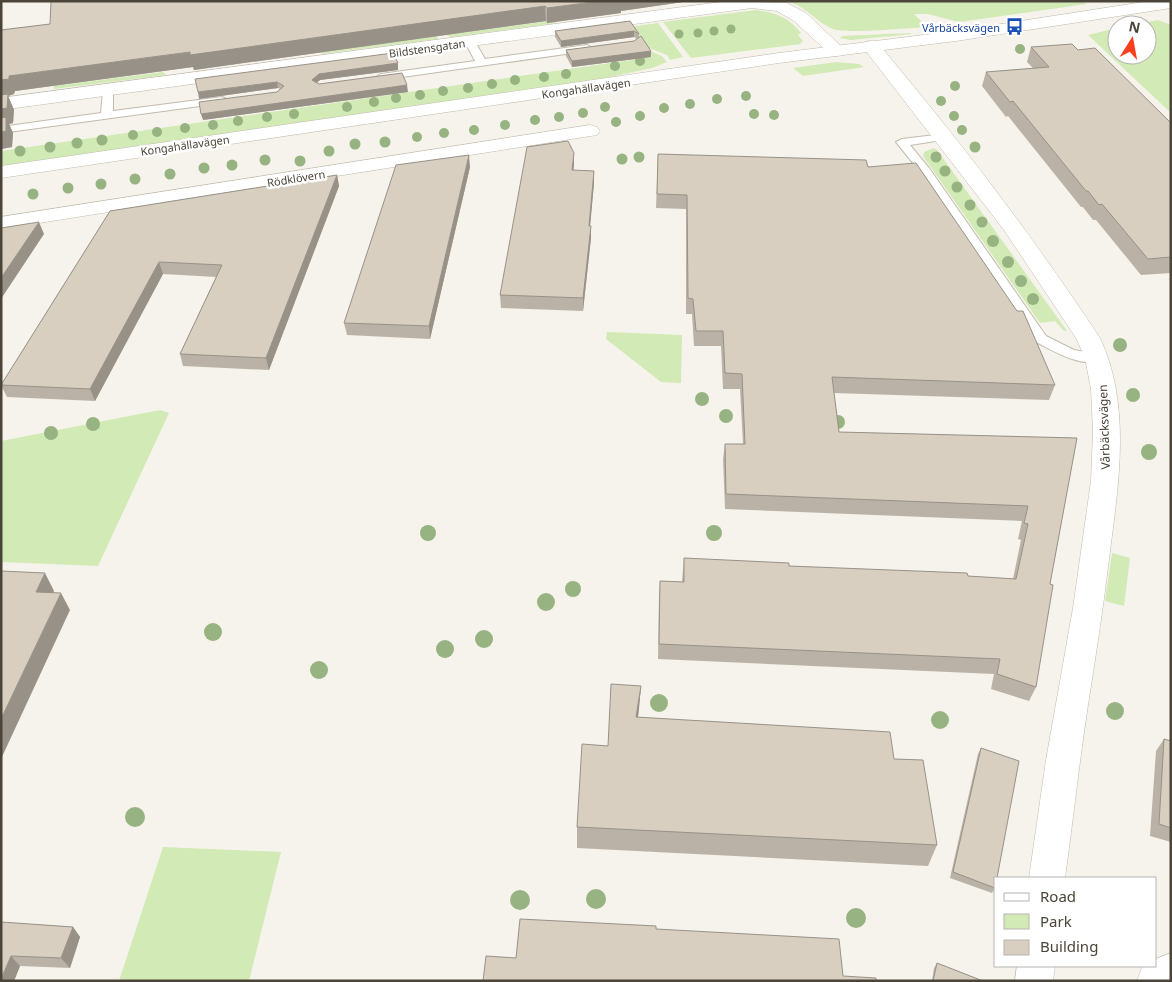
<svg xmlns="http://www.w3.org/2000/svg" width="1172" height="982" viewBox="0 0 1172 982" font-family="'Noto Sans',sans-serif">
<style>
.green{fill:#d2eab5}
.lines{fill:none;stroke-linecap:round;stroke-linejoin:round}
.service-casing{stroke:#c2bbae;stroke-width:2}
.minor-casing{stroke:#c2bbae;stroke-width:1}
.tertiary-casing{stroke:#c2bbae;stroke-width:1}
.service{fill:#fff;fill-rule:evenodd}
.minor{fill:#fff;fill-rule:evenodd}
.tertiary{fill:#fff;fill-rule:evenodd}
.tree{fill:#97b381}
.wall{fill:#bab2a6}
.shaded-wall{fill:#979187}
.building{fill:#d8cfc1;stroke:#979187}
.labels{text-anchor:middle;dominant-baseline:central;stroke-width:5;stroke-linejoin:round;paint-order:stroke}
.far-transit-label{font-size:11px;fill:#164399;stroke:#fff;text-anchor:end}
.far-street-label{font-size:11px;fill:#4b4439;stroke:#fff}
.street-label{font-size:12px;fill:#4b4439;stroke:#fff}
</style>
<rect width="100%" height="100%" fill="#f6f3ec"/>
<path class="green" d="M786,1H1081L1087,4L959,22L928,14H914L927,27C909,28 846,34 833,29C816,22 806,6 786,1Z
M756,10C775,12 789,18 801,33L798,35L803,41L800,44L691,58L663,22Z
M557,20L556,23L451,37L446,35Z
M1158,20L1171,25V113L1088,35L1117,28V55H1147V25H1133Z
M658,23L683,57L670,60L667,55L644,46L630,27Z
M910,33L912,34L851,40L840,38L842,36Z
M438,36L437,39L328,53L323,54L320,51Z
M650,51L662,56L667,62L652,68L601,79L1,166V151L652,57Z
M836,62L859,64L864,67L803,76L793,68Z
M163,72L166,75L54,89V86Z
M934,148L937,150L1067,331H1064L1055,321L1040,323L923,156L924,152Z
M607,332L682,335L681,383L661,382L606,339Z
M160,410L169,413L98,566L1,562V441Z
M1112,553L1130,558L1124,606L1105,601Z
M163,847L281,852L249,981H119Z"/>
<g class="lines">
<defs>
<path id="service" d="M470,39L474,40L485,59L587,45L592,48L587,51L381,80L376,77L381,74L475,61L465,42Z
M108,87L113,90V111L222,97L228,100L222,103L1,133V127L101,113L103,90Z
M944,134L948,135L950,137L948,139L910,145L929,168L1046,336L1074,350L1102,355L1104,358L1102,361C1080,367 1055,352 1036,342L921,173L896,142L902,139Z"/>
<path id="minor" d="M728,1L787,3L806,13L846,51L843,55L837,56L831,55L794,21L777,11L752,8L1,110V98Z
M871,41L877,42C957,137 1032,235 1100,338C1131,404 1119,481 1110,551C1104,603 1096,654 1088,705C1079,763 1073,821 1065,878H1029L1046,760L1073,608L1091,481L1093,432L1091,389L1085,358L1076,338L1004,230L862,46L865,42Z
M590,125L597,127L600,131L597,135L1,229V217Z
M1171,953V981H1137L1142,967L1156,966V959Z
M1017,966H1055L1053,981H1015Z"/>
<path id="tertiary" d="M1150,1H1171V8L956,41L779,63L1,178V166L779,53L956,31Z"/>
</defs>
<use href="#service" class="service-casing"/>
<use href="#minor" class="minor-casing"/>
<use href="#tertiary" class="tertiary-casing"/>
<use href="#service" class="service"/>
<use href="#minor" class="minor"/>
<use href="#tertiary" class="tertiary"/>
</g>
<g class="tree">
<circle cx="731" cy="29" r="4.5"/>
<circle cx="714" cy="31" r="4.5"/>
<circle cx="698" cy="33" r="4.5"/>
<circle cx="679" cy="34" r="4.5"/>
<circle cx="1020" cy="49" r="5"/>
<circle cx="640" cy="61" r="5"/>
<circle cx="615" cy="66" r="5"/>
<circle cx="566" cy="74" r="5"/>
<circle cx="544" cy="77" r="5"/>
<circle cx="515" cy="80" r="5"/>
<circle cx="492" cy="84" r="5"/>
<circle cx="955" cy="86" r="5"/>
<circle cx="468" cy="88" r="5"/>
<circle cx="443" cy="91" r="5"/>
<circle cx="420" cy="95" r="5"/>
<circle cx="746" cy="96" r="5"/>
<circle cx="396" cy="98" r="5"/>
<circle cx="717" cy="99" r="5"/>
<circle cx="941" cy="101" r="5"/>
<circle cx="374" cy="102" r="5"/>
<circle cx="690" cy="104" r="5"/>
<circle cx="347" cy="107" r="5"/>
<circle cx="605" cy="107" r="5"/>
<circle cx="664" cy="108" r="5"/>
<circle cx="583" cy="113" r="5"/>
<circle cx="294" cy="114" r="5"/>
<circle cx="754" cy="114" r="5"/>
<circle cx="774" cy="115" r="5"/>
<circle cx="640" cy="116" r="5"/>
<circle cx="954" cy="116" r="5"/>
<circle cx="267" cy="117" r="5"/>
<circle cx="559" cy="117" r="5"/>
<circle cx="535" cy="120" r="5"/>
<circle cx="238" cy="121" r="5"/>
<circle cx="616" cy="122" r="5"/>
<circle cx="213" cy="125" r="5"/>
<circle cx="505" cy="125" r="5"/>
<circle cx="185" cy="128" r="5"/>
<circle cx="474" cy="130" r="5"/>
<circle cx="962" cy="130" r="5"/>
<circle cx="157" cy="132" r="5"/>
<circle cx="444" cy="133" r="5"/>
<circle cx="133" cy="135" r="5"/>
<circle cx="417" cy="137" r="5"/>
<circle cx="102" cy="140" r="5.5"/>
<circle cx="385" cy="142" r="5.5"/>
<circle cx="77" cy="143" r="5.5"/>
<circle cx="355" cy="144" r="5.5"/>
<circle cx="50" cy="147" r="5.5"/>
<circle cx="975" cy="147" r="5.5"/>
<circle cx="20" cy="151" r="5.5"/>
<circle cx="329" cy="151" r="5.5"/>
<circle cx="639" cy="157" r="5.5"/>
<circle cx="936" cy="157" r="5.5"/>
<circle cx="622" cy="159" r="5.5"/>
<circle cx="265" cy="160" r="5.5"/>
<circle cx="300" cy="161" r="5.5"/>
<circle cx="232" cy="165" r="5.5"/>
<circle cx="204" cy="168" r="5.5"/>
<circle cx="945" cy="171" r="5.5"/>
<circle cx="170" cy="174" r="5.5"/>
<circle cx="135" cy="179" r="5.5"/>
<circle cx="101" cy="184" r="5.5"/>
<circle cx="957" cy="187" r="5.5"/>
<circle cx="68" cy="188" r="5.5"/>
<circle cx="33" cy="194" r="5.5"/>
<circle cx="970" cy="205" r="5.5"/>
<circle cx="982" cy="222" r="5.5"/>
<circle cx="993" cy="241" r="6"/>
<circle cx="1008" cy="262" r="6"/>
<circle cx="1021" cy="281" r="6"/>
<circle cx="1033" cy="299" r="6"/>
<circle cx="1120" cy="345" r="7"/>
<circle cx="1133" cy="395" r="7"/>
<circle cx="702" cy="399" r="7"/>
<circle cx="726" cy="416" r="7"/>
<circle cx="838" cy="422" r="7"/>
<circle cx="93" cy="424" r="7"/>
<circle cx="51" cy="433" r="7"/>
<circle cx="1149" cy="452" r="8"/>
<circle cx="428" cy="533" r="8"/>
<circle cx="714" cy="533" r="8"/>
<circle cx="573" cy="589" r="8"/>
<circle cx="546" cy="602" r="9"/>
<circle cx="213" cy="632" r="9"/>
<circle cx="484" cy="639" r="9"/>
<circle cx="445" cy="649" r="9"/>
<circle cx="319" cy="670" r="9"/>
<circle cx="659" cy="703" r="9"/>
<circle cx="1115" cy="711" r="9"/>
<circle cx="940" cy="720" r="9"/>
<circle cx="135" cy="817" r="10"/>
<circle cx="596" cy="899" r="10"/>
<circle cx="520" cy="900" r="10"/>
<circle cx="856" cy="918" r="10"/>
</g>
<path class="wall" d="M690,1L621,11V13L547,23L546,21L194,70L193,67L15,91L14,94L8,96L14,110L13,123L9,124L13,133L12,147L1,149V30L50,24Z
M630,21L639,34V38L651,57L572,67L566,56V50L634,41L637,39L634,37L561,47L555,37V31Z
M1031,47L1078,50L1171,123V273L1141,275L1096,220H1093L1083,207H1081L1008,116L1006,117L982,86L986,72L1033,68L1027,62Z
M393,53L398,70L320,80L317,82L319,84L408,92L203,120L277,92L280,89L278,88L199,99Z
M574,153L573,170L594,171V183L590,226L591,238L583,311L501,308L500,295Z
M658,154L868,167L1055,385L1049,400L834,393L839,432L1077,438L1050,584L1036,687L1029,701L991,689L994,674L658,659L659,596L660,581L682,582L684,558L789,566L1013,579L1021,540L1018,539L1022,521L725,509L723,459L725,444H743L740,389H723L721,346H694L692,314H686V209L656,208Z
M470,167L430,339L347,335L344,323Z
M337,175L339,186L269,370L183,366L180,354L216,277L163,274L95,401L7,397L1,385L110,211Z
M641,686L638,717L894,759L937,845L928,866L577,848V827Z
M1164,739L1171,741V842L1150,836L1156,751Z
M981,748L995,888L992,893L950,878L978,754Z
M1,922L73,927L80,937L70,968L20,966L14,981H1Z
M937,963L983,981H932L934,968Z"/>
<path class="shaded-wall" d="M601,1H690L621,11V13L547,23V8Z
M545,6L546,21L194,70L193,67L15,91L14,94L8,96L14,110L13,123L9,124L13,133L12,147L1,149V80L9,76Z
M634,31V37L561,47V41Z
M651,51V57L572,67V61Z
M398,63V70L320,80L313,86L312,80L319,74Z
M277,82L278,88L199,99L198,92Z
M407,85L408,92L203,120L201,114Z
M574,153V165L572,182V170Z
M469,155L470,167L430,339L429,326Z
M594,171V183L589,238V226Z
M337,175L339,186L269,370L266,358Z
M39,222L44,234L1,299V278Z
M591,226V238L583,311V298Z
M159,262L163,274L95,401L90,389Z
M45,573L54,591L45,609L36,592Z
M61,593L70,610L1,759V719Z
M641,686L639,709L635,739L636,717Z
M73,927L80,937L70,968L61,958Z
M11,956L20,966L14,981H1Z"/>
<path class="building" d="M53,1H601L547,8L545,6L190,55V52L9,76V79L1,80V30L50,24L51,2Z
M630,21L639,34L634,31L561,41L555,31Z
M641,36L651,51L572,61L566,50L634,41Z
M1072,44L1078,50L1095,48L1171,123V257L1148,259L1102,204L1099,205L1088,191H1086L1013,101L1010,102L986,72L1049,67L1031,47Z
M393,53L398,63L319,74L312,80L319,84L402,73L407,85L201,114L199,102L277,92L284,86L277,82L198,92L195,79Z
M8,94L7,108L1,109V95Z
M6,117V131L1,132V118Z
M568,141L574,153L572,170L594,171L589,226H591L583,298L500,295L527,147Z
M658,154L866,160L868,167L916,163L1017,311H1023L1055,385L832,377L839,432L1077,438L1050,584L1053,585L1036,687L997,674L1000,659L659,644L660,581L684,582V558L789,563V566L967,573L968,576L1016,579L1028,524L1024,523L1028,506L726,494L725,444H745L742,374L725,373L723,331H696L693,299L688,298L687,195L657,194Z
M469,155L429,326L344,323L396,165Z
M337,175L266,358L180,354L222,265L159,262L90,389L1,385L110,211Z
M39,222L1,278V228Z
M1,571L45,573L36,592L61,593L1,719Z
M611,684L641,686L636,717L890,732L894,759L923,760L937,845L577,827L582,744L608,746Z
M1164,739L1171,741V828L1159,824Z
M981,748L1019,761L997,878H996L995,888L953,872Z
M520,919L656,926V929L839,939L843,976L876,978V981H483L486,956L516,958Z
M1,922L73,927L61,958L11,956L1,979Z
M937,963L983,981H933Z"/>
<defs>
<symbol id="bus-bare" viewBox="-9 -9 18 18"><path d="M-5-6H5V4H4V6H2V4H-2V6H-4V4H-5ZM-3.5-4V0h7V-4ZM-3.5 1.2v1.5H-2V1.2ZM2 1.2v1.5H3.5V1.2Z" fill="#1a4fb4" stroke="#fff" stroke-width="2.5" paint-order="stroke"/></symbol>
</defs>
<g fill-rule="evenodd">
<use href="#bus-bare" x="1002" y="14" width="25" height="25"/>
</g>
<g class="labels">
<g class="far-transit-label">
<text x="1000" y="27">Vårbäcksvägen</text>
</g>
<g class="far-street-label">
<text transform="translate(427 48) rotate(-8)">Bildstensgatan</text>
<text transform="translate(586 88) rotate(-8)">Kongahällavägen</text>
<text transform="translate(185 145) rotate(-8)">Kongahällavägen</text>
<text transform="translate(296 178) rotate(-9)">Rödklövern</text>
</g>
<g class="street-label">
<text transform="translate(1104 427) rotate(-92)">Vårbäcksvägen</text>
</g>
</g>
<rect width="1172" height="982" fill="none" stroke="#4b4439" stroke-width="5"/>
<rect x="994" y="877" width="162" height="90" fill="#ffffff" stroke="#b7b4b0"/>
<rect x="1004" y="893" width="25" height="8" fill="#ffffff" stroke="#b7b4b0"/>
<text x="1040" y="902" font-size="15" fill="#4b4439">Road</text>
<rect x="1004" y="914" width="25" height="15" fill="#d2eab5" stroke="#b7b4b0"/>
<text x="1040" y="927" font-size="15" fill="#4b4439">Park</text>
<rect x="1004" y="940" width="25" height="15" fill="#d8cfc1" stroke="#b7b4b0"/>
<text x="1040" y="952" font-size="15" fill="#4b4439">Building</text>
<g transform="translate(1132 40) rotate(11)"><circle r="24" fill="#ffffff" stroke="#b7b4b0"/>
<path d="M0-4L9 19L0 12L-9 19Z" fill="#fc3f1d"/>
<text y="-8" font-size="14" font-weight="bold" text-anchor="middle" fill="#4b4439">N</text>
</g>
</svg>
